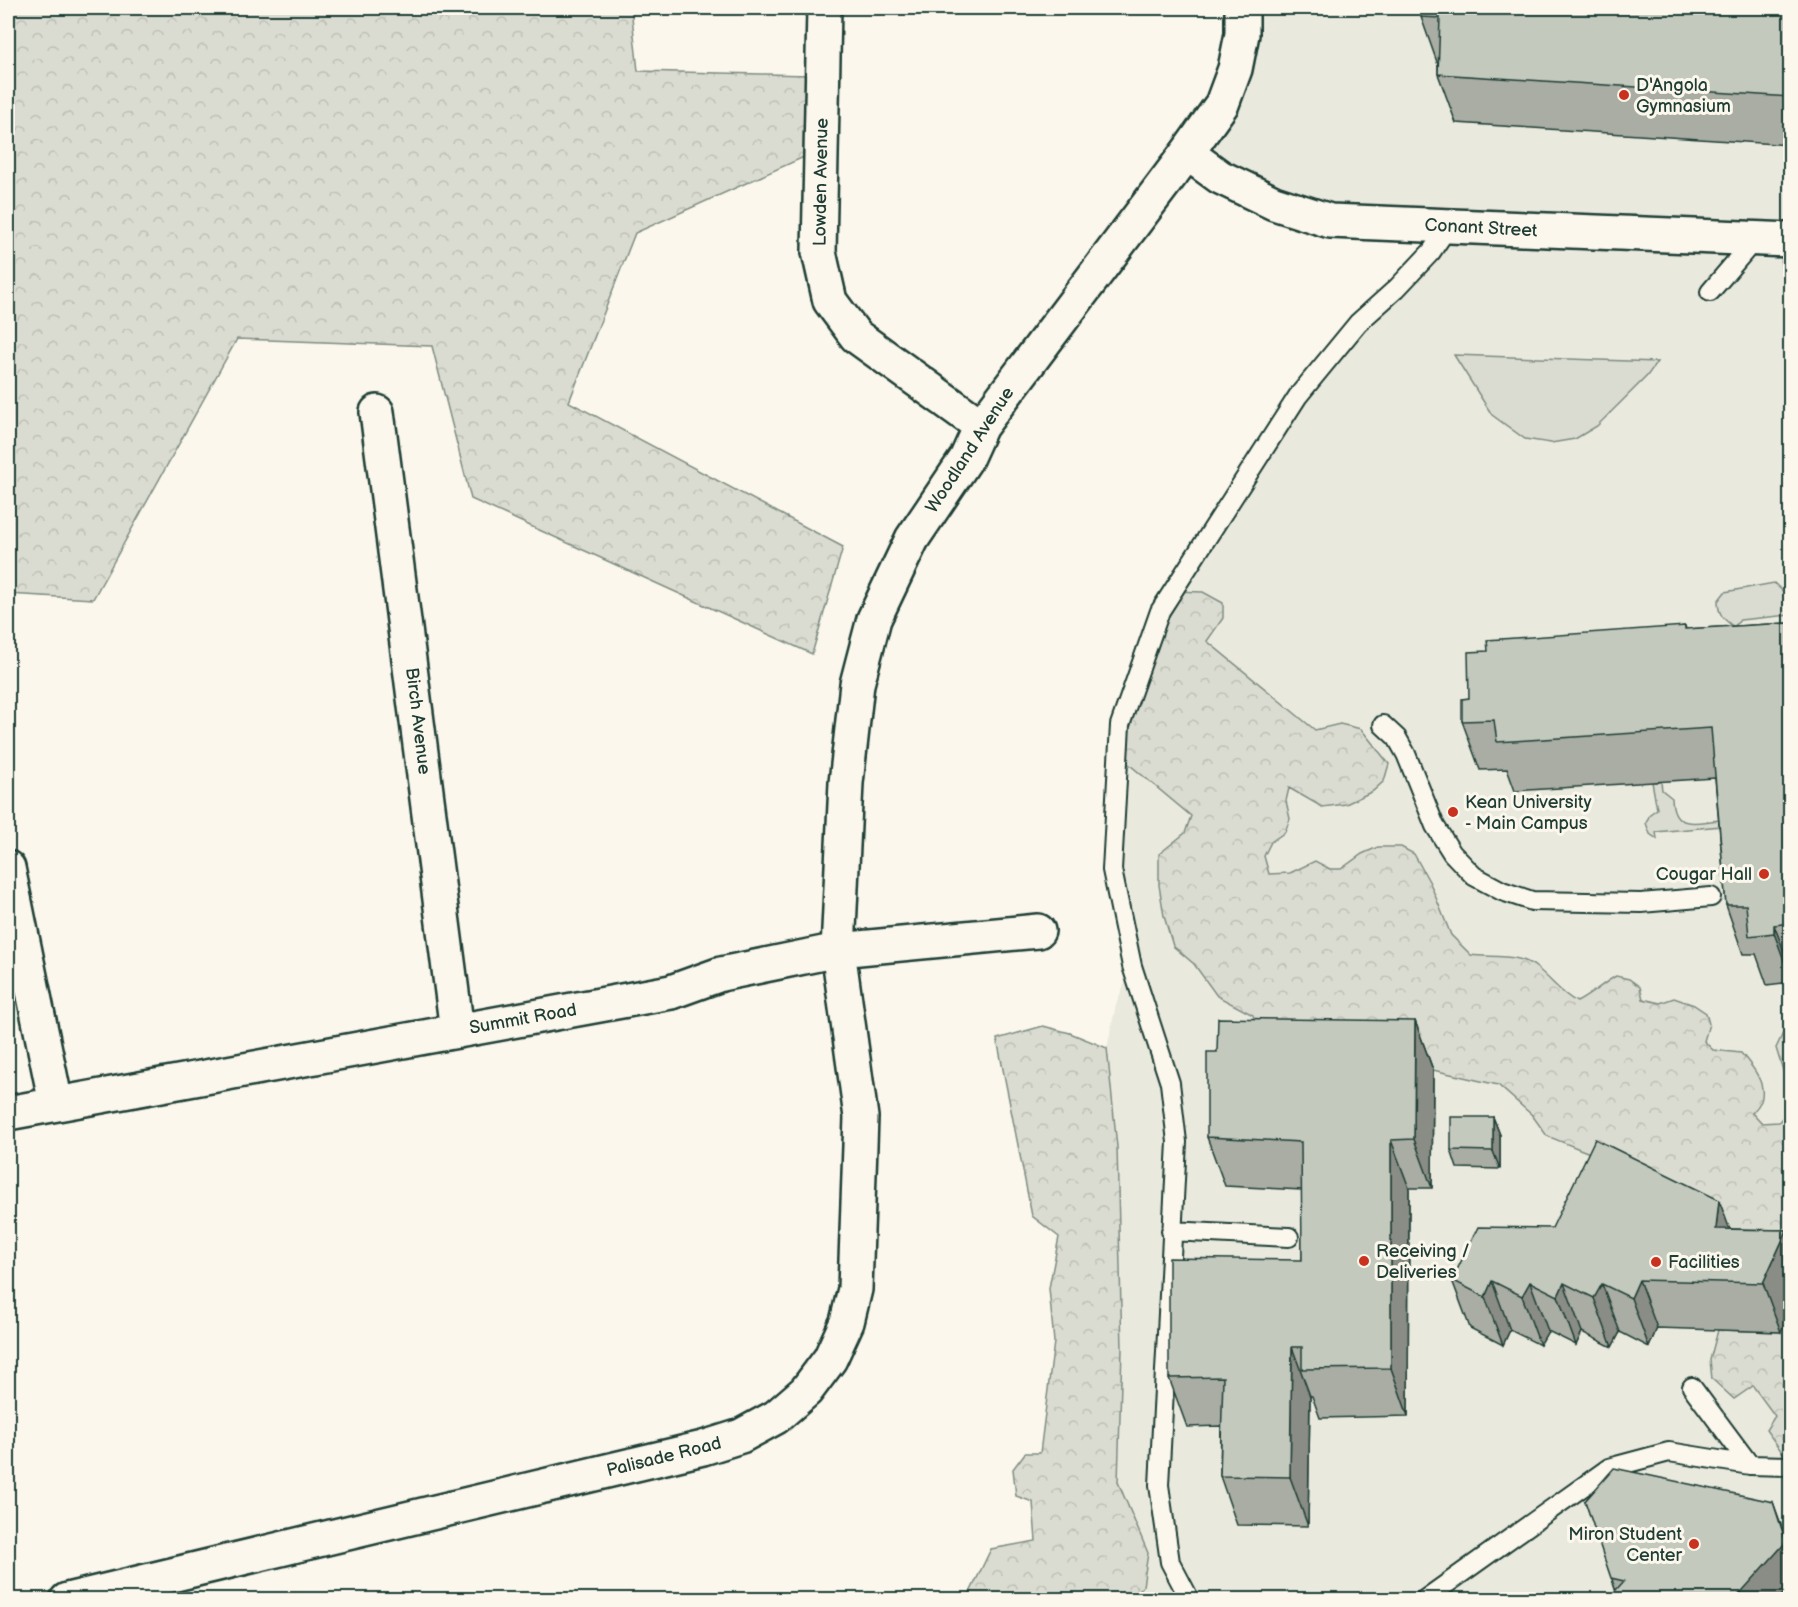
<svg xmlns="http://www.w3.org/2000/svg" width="1798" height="1607" viewBox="0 0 1798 1607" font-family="'Balsamiq Sans',sans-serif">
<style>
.built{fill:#eae9de}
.green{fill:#dbdcd1;stroke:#7d8c82;stroke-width:1.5}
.forest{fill:url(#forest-crowns);stroke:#7d8c82;stroke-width:1.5}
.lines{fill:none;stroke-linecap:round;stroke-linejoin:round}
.lane-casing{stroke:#1f3d34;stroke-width:22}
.street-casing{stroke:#1f3d34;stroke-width:38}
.lane{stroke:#fbf7ec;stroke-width:18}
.street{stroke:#fbf7ec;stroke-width:33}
.wall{fill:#a9ada3;stroke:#1f3d34;stroke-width:1.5}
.shaded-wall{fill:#898d85;stroke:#1f3d34;stroke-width:1.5}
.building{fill:#c4c9be;stroke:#1f3d34;stroke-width:1.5}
.poi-dot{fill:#c8321e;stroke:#fbf7ec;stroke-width:2}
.labels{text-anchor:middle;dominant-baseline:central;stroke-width:6;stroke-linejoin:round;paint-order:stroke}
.poi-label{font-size:18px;fill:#1f3d34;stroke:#fbf7ec;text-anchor:start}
.street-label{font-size:18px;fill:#1f3d34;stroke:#fbf7ec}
</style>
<defs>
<pattern id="forest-crowns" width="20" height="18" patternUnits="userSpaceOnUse" patternTransform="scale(1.5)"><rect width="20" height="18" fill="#dbdcd1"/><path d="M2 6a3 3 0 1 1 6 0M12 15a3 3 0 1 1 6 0" fill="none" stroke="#bcbeb4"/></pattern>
</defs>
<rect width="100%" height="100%" fill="#fbf7ec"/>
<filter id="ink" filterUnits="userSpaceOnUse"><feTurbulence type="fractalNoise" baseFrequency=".0167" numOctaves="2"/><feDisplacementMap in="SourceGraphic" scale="12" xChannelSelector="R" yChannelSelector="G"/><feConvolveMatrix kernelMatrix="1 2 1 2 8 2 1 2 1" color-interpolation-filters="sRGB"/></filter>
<g filter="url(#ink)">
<path class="built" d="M1242,8H1790V1599L1085,1600L1148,1553L1118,1482L1122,1349L1117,1147L1107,1048L1116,1004L1132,966L1112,870L1120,725L1160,611L1298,396L1448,227L1330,221L1187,153Z"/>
<path class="green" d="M1454,355L1657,362L1647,376L1597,426L1575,439L1551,443L1525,439L1492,415Z
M1774,583L1790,598V615L1740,620L1734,627C1723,619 1718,614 1718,601L1725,592Z
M1652,782H1661L1662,790L1672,798C1673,831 1696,822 1720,820L1721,826L1656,832L1657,839L1650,834L1646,823L1650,814L1657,809Z"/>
<path class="forest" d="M8,8H631L638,71L808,75L804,157L635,233L569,402L843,547L812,654L471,499L432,346L237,339L93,599L8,594Z
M1790,246V285H1788C1780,266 1777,262 1790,246Z
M1173,591L1203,592L1223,603V618L1207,641L1315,730L1340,724L1361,729L1389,764L1384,781L1373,791L1346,804L1322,807L1289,788L1286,801L1290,819L1285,832L1271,842L1264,856L1269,874L1290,873L1315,861L1330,869H1341L1362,854L1378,847H1401L1414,854L1430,883L1451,935L1471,955C1492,958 1520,953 1537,968C1551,979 1560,993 1577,1002C1591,995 1602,984 1616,976L1629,979L1640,987L1643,999L1660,1003L1674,998L1694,1005L1706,1013L1709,1024L1704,1041L1713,1050L1741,1053C1752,1066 1767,1083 1761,1101C1759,1105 1755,1110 1752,1113L1761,1123L1779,1122L1789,1108L1790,1093L1776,1048L1785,1029L1790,1022V1278L1597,1156L1547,1136L1532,1115L1498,1085L1433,1070L1262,1039L1253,1015L1217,996L1194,964L1173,946L1164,916L1159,885V854L1185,833L1191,816L1118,755Z
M1043,1026L1070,1033L1107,1048L1117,1147L1122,1349L1118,1482L1148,1553L1143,1586L1132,1599H967L991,1549L1036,1541L1033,1502L1016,1496L1013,1469L1025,1453H1040L1054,1342L1049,1288L1059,1237L1032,1216L997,1039Z
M1790,1310V1457L1782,1452L1766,1430L1775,1416L1753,1386L1734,1399L1712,1379L1710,1360L1718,1330L1781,1332Z"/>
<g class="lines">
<defs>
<path id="lane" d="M1710,292L1756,238
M1383,725L1397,738L1406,754L1435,826L1452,853L1474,876L1502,891L1532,901L1641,903L1711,897
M1171,1231L1289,1237
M1692,1387L1750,1465
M1190,1600L1170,1562L1159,1485L1177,1142L1170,1083L1132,966L1112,870L1120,725L1160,611L1298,396L1358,323L1397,288L1431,252L1448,227
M1424,1600L1609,1468L1669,1452L1750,1465L1790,1466"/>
<path id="street" d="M824,8L819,252L830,301L856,336L981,426
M1187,153L1220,177L1274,203L1330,221L1790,240
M377,412L457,1031
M8,868L56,1104
M8,1113L671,992L721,974L838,950L1038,931
M67,1600L703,1448L741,1436L776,1417L806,1391L830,1359L847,1322L855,1289L861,1117L838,950L846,783L857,684L874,619L912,539L966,459L981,426L1187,153L1222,104L1235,69L1242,34V8"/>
</defs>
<use href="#lane" class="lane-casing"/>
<use href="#street" class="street-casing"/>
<use href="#lane" class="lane"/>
<use href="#street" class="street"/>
</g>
<path class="wall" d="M1791,8V145L1456,123L1438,74V65L1421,17Z
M1789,623L1791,627V982L1767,985L1756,954H1743L1726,905L1715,778L1515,791L1507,769L1480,770L1462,721L1469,698L1488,651L1685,626L1686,629Z
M1415,1021L1433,1070L1432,1188H1409L1408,1416L1320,1418L1312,1396H1310L1308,1526L1237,1525L1220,1476L1221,1426L1187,1427L1169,1378L1302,1260V1190L1225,1186L1207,1137Z
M1493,1117L1500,1135V1169L1457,1168L1451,1150Z
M1730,1229L1787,1230L1791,1240V1310L1781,1332L1657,1328L1649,1347L1620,1332L1612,1347L1582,1332L1576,1345L1548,1331L1540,1345L1510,1330L1503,1345L1470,1328L1452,1280Z
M1585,1501L1785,1536L1791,1552V1586L1778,1599L1616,1591Z"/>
<path class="shaded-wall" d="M1774,925L1791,969V979L1774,933Z
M1415,1021L1433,1070L1432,1188L1414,1139Z
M1493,1117L1500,1135V1169L1493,1151Z
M1391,1140L1409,1188L1408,1416L1391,1368Z
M1719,1200L1737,1249L1716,1229Z
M1787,1230L1791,1240V1310L1781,1332L1763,1283Z
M1639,1280L1657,1328L1649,1347L1631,1298Z
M1492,1281L1510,1330L1503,1345L1485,1297Z
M1530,1282L1548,1331L1540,1345L1522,1296Z
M1564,1283L1582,1332L1576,1345L1558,1296Z
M1602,1284L1620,1332L1612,1347L1594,1298Z
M1292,1347L1310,1396L1308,1526L1290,1477Z
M1773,1502L1791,1552V1586L1778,1599H1735Z"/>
<path class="building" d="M1421,8H1791V97L1438,74L1440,18L1421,17Z
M1789,623L1791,641V923L1774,925V933L1749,936L1746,905H1726L1711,728L1497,742L1494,720L1462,721V699L1469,698L1468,652L1488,651L1487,640L1685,626V629Z
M1218,1018L1415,1021L1414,1139L1391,1140V1368L1302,1369V1347H1292L1290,1477L1220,1476L1223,1377L1169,1378V1258L1302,1260L1301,1142L1207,1137V1052H1217Z
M1451,1117H1493V1151L1451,1150Z
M1595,1139L1719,1200L1716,1229L1787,1230L1763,1283L1639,1280L1631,1298L1602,1284L1594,1298L1564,1283L1558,1296L1530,1282L1522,1296L1492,1281L1485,1297L1452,1280L1478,1227L1552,1228Z
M1614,1468L1773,1502L1786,1542L1735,1599H1608L1624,1581L1611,1578L1585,1501Z"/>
</g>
<g class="poi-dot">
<circle cx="1624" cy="95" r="6"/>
<circle cx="1453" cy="812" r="6"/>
<circle cx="1764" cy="874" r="6"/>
<circle cx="1364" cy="1261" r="6"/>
<circle cx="1656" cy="1262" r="6"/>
<circle cx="1694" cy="1544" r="6"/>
</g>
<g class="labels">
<g class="poi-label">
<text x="1636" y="85">D'Angola<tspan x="1636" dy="21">Gymnasium</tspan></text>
<text x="1465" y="802">Kean University<tspan x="1465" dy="21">- Main Campus</tspan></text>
<text x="1752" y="874" text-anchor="end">Cougar Hall</text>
<text x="1376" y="1251">Receiving /<tspan x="1376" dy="21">Deliveries</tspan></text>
<text x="1668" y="1262">Facilities</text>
<text x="1682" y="1534" text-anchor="end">Miron Student<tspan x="1682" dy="21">Center</tspan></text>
</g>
<g class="street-label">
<text transform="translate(821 182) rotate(-89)">Lowden Avenue</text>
<text transform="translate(1481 228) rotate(3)">Conant Street</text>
<text transform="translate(970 450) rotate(-57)">Woodland Avenue</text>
<text transform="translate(418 721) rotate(83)">Birch Avenue</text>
<text transform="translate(523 1019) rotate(-10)">Summit Road</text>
<text transform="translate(664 1457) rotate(-14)">Palisade Road</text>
</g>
</g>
<rect width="1798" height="1607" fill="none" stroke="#fbf7ec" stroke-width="30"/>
<rect x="15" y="15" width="1768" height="1577" fill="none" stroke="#1f3d34" stroke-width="2" filter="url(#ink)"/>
</svg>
